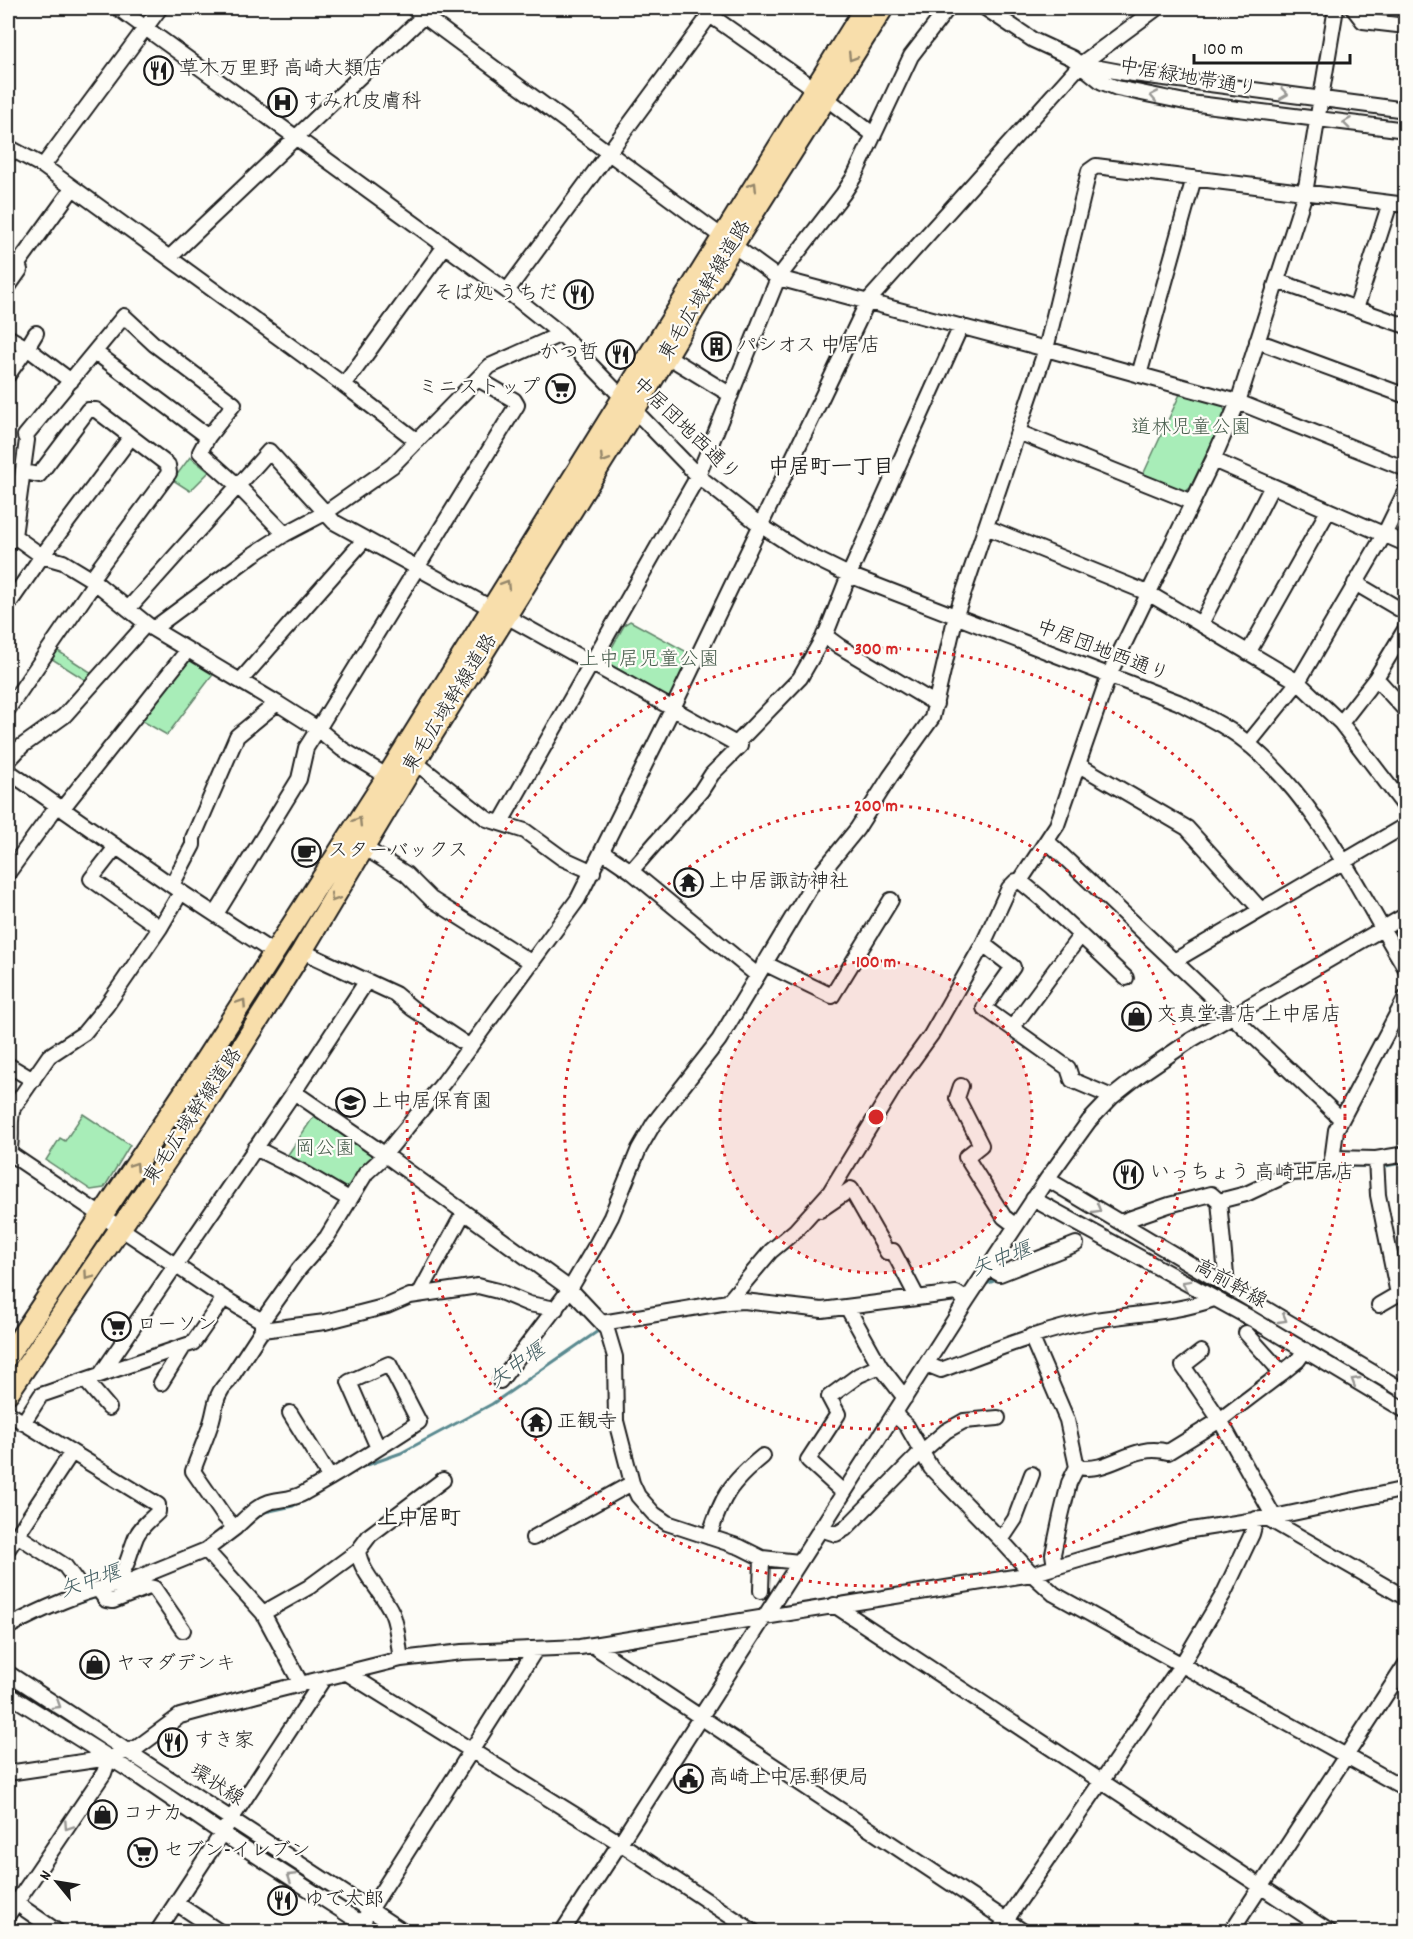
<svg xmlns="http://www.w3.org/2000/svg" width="1413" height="1939" viewBox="0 0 1413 1939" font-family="Dekko,'Klee One',sans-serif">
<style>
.green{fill:#a8edb8;stroke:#62846a;stroke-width:1.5}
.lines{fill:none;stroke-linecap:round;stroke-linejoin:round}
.stream{stroke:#5a8a90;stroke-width:3}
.minor-casing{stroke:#1c1c1c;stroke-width:18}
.highway-casing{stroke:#1c1c1c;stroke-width:24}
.minor{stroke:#fdfcf7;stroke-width:14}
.highway{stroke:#f8deab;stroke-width:20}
.oneway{stroke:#95876b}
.oneway2{stroke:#989794}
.ring{fill:none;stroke:#d62828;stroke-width:3;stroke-dasharray:3 6}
.labels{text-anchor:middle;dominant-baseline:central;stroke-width:4.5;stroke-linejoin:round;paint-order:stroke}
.poi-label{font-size:20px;fill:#1c1c1c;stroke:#fdfcf7;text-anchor:start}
.street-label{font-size:20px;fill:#1c1c1c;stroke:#fdfcf7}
.park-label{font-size:20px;fill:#465b4b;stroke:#fdfcf7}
.neighbourhood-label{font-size:21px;font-weight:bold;fill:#1c1c1c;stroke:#fdfcf7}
.water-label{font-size:21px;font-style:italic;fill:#405c60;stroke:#fdfcf7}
.centre{fill:#d62828;stroke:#fdfcf7;stroke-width:3}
.ring-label{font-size:18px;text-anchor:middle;font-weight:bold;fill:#d62828;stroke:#fdfcf7;stroke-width:4.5;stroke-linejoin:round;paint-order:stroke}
</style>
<rect width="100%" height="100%" fill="#fdfcf7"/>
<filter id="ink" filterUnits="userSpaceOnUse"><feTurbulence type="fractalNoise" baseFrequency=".0167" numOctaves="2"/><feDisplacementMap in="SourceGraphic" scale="12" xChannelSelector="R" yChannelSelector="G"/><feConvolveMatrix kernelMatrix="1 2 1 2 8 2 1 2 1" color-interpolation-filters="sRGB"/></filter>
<g filter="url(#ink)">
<path class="green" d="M1181,392L1221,403L1226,413L1190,488L1183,493L1142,477Z
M190,457L209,472L190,491L173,480Z
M630,621L687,652L691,659L671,698L664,699L606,668L605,660L625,624Z
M55,649L95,675L90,683L49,657Z
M191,658L215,672L167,735L139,719L186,659Z
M383,796L388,799L198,1100L164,1143L126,1199L124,1198L202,1085Z
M316,1113L377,1152L362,1170L348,1192L285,1159Z
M83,1114L130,1145L104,1188L91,1190L46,1160L60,1138L65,1141Z"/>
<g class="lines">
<path class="stream" d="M1340,1166H1368
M1386,1166L1406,1162
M1196,1205L1211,1201
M983,1285L999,1279
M356,1469L401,1453L492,1404L601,1329
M248,1524L265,1512L293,1506L317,1493
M23,1627L68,1606L97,1597"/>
<defs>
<path id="minor" d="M118,8L507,291L561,334L698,476L760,525L800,551L849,575L1178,702C1203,715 1231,728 1252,747C1321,806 1359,892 1406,969
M413,8L721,236
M700,8L815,89
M985,8L1033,40L1072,58L1102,82L1117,88L1190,103L1406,130
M1353,8L1363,21L1406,26
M1083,65L1126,73L1406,110
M826,98L874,135
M8,147L43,166L344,385L417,441
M43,166L160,8
M733,245L778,278L1046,349L1238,402L1406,469
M170,257L432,8
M1277,281L1406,326
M8,287L20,270L18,264L73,188
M507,291L715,8
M1356,309L1390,203
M8,337L27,348L71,381
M1257,341L1406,396
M95,352L208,437
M667,356L731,395
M8,375L27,348L36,333
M1139,375L1194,178
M344,385L445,246
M1018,432L1192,502
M1213,460L1406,544
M24,472L39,475L88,410H96L168,465L169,473L91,579
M986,527L1148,593L1298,682L1341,723L1406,808
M8,535L14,536L42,556L63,562L91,579L153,629L277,703L318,729L342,749L395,781
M8,544L14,536L27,440L25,436L124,316L154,344L234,404L208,437L200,452L238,486L285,534
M1355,583L1406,613
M8,605L42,556L131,437
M128,609L269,451L334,522L491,608
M506,616L740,746L712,774L701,791L631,871
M1201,624L1272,486
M153,629L254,554L285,534L325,513L392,466L490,366L561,334
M824,635L839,646L936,704
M1248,653L1328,511
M1376,678L1406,711
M240,681L364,540
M8,709L95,582
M1341,723L1376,678L1406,628
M736,744L800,678L827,631L849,575L961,326
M1248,744L1298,682L1384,535L1406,490
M8,761L22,746L64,716L146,624
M415,762L487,819L525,831L562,858L593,872
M1079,765L1187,828L1261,910
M8,771L181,892L274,953
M62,809L187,651
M501,822L698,476L778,278L843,194L854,177L911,56L948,8
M1047,841L1341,1119
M116,847L91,879L160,928
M365,848L406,874L431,899L532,963
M603,852L631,871L757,975
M8,873L57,806
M172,885L193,845V838L237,736L277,703
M216,914L299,779L306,748L318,729L517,405L514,400L478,379
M983,944L1013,967L984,1008L1068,1068L1072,1080L1112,1097
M302,951L395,994L413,1009L470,1047
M1174,961L1406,825
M764,963L832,996L891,900
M1126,978L1042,899L1020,881L1057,825L1109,675L1213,460L1238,402L1305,193L1336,8
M1012,1028L1080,936
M8,1065L33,1080
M961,1086L957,1098L981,1145L966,1157L1004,1217L1016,1226
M294,1092L384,1154L570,1289L602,1323L607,1330L615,1357L616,1421L632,1483L638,1496L654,1514L667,1523L740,1547L762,1558L799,1562
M255,1148L301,1171L349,1199
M9,1153L224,1298L262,1321
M8,1156C14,1140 8,1124 13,1108L49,1056L84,1033L107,1005L160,928L181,892
M1332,1158L1376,1159L1406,1154
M1376,1159L1378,1195L1398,1294
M1047,1179L1406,1392
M1033,1199L1252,1319L1406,1411
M1219,1201L1246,1194L1291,1173L1327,1171L1331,1168L1336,1130L1406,997
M820,1210L851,1189L887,1252L893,1251L917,1297
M1120,1222L1169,1205L1211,1194L1219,1201L1227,1286
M989,1268L1000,1274L1076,1244
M420,1293L464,1212
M728,1302L771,1251L795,1231L830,1192L899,1079L931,1035L983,944L1009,888L1016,881H1020
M1379,1305L1398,1294L1406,1292
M847,1307L880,1366L905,1398
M602,1323L728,1302L744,1301L822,1310L956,1293L967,1300
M262,1330L325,1322L387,1306L410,1296L478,1286L498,1291L529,1304L556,1309
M1031,1336L1067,1420L1077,1467L1069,1483L1061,1516L1053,1554L1055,1567
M1201,1352L1183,1366L1220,1420L1274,1517
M926,1364L941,1370C992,1351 1042,1330 1095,1320C1135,1313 1176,1313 1214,1299
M1282,1373L1298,1360L1305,1350
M101,1374L294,1092L366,982
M85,1380L109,1408
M500,1381L570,1289L596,1245L611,1217L639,1149L654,1123L719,1040L813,883L857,829L890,777L932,718L956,615L1046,349L1089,171L1096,166L1406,205
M161,1383L184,1346
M8,1413L158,1505V1512C150,1520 140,1527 136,1537C126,1561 130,1569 107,1586
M290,1413L330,1478
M894,1414L907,1426L931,1468L1001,1540L1032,1574L1054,1594L1406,1789
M23,1423L41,1395L193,1343L224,1298
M1077,1467C1111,1474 1132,1442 1168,1452L1220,1420L1282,1373L1246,1333
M843,1492L808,1460L838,1414L829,1397L859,1375L880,1366
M1267,1518L1406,1598
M235,1528C246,1518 258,1504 273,1501C283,1499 294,1499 304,1493C343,1471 381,1447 419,1422L389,1364L349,1382L378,1448
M820,1529L836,1534L845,1529L917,1456L946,1431L964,1421L998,1418
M17,1535L65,1566L85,1593
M709,1537C722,1496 730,1483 763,1456
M533,1538L632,1483
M1001,1540L1015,1519L1032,1474
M8,1549L72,1452
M206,1550L263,1613L301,1684
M98,1589L106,1600L113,1601L149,1587L154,1588L183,1630
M761,1591L762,1558
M834,1605L1330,1932
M263,1613L309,1587L358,1551
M8,1627C36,1612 89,1587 120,1585L206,1550L235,1528L224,1516L193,1471C198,1456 205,1441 210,1426C216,1410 214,1394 228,1382L262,1330V1321L299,1269L327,1237L366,1173L380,1160L444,1082L578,899L673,708L868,301L1081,64L1157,8
M592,1645L1024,1932
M401,1659C398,1645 398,1626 392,1613C383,1592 361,1574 358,1551L370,1535L443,1480
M8,1673L404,1932
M347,1673L620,1843L754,1932
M8,1694L129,1770L223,1834L375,1932
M8,1773L109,1758L138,1747L180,1716L257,1695L401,1659L462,1652L580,1647L1032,1574L1092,1556L1185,1531L1274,1517L1406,1489
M10,1899L58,1932
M176,1903L220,1932
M8,1915L104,1773L109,1758
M157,1932L324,1678
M356,1932L536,1649
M562,1932L620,1843L967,1300L1047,1179L1089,1121L1112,1097L1141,1074L1191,1040L1406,915
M998,1932L1182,1664L1224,1593L1252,1534L1256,1519
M1231,1932L1406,1664"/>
<path id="highway" d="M8,1356L193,1079L387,777L865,8
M8,1393L213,1092L302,951L415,762L635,409L733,245L883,8"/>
</defs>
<use href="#minor" class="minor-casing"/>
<use href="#highway" class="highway-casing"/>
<use href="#minor" class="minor"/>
<use href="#highway" class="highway"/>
</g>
<defs><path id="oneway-chevron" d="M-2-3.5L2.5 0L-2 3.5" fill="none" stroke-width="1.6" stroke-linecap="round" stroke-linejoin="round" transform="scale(1.5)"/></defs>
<g class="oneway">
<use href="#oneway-chevron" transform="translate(852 57) rotate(122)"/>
<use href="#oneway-chevron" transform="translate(753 186) rotate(-58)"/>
<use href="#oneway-chevron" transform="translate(604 459) rotate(122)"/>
<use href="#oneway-chevron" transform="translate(506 584) rotate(-58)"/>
<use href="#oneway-chevron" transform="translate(358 821) rotate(-58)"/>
<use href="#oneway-chevron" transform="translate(334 898) rotate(122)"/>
<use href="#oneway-chevron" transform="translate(242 1003) rotate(-57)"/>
<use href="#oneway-chevron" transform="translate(135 1166) rotate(-56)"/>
<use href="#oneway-chevron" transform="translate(88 1276) rotate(125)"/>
</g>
<g class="oneway2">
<use href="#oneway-chevron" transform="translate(1284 94) rotate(8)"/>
<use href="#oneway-chevron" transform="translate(1154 96) rotate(-169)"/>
<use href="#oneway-chevron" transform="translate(1347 123) rotate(-173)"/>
<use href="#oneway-chevron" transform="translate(1097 1209) rotate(30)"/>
<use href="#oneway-chevron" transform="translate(1186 1284) rotate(-151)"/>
<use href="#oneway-chevron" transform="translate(1283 1319) rotate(30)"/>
<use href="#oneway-chevron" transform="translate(1355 1381) rotate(-149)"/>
<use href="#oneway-chevron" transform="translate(57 1705) rotate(32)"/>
<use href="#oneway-chevron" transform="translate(68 1826) rotate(124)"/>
<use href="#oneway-chevron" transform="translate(291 1877) rotate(-147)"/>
</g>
</g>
<circle cx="876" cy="1117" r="156" fill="#d62828" fill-opacity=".12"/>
<g class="ring">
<circle cx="876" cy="1117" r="156"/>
<circle cx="876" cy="1117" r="312"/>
<circle cx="876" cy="1117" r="469"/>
</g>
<defs>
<symbol id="restaurant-ring" viewBox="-11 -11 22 22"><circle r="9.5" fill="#fdfcf7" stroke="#1c1c1c" stroke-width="1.5"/><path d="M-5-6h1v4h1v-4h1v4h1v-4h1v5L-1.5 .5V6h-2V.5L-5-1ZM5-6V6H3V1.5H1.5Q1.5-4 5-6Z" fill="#1c1c1c"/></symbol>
<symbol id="hospital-ring" viewBox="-11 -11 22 22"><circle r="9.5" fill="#fdfcf7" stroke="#1c1c1c" stroke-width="1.5"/><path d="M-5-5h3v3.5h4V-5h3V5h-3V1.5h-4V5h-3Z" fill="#1c1c1c"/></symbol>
<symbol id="building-ring" viewBox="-11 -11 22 22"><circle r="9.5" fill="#fdfcf7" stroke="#1c1c1c" stroke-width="1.5"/><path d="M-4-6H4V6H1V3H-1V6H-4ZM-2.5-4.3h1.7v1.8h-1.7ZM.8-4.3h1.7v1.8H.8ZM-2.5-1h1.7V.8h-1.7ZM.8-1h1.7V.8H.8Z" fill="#1c1c1c"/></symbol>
<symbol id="supermarket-ring" viewBox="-11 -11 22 22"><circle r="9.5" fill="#fdfcf7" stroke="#1c1c1c" stroke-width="1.5"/><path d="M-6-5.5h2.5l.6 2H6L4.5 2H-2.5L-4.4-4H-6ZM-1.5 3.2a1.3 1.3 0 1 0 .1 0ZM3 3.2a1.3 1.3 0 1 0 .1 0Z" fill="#1c1c1c"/></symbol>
<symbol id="cafe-ring" viewBox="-11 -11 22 22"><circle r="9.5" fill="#fdfcf7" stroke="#1c1c1c" stroke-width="1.5"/><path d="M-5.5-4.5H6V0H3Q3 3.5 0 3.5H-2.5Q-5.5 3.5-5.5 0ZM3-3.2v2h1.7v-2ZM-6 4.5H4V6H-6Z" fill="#1c1c1c"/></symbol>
<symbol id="temple-ring" viewBox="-11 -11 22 22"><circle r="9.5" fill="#fdfcf7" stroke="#1c1c1c" stroke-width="1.5"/><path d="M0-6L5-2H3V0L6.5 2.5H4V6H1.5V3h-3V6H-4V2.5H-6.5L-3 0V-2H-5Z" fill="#1c1c1c"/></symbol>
<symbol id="shop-ring" viewBox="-11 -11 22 22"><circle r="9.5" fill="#fdfcf7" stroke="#1c1c1c" stroke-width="1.5"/><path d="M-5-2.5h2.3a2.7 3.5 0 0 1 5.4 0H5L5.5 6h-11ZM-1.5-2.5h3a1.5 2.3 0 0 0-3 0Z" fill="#1c1c1c"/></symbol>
<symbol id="school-ring" viewBox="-11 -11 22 22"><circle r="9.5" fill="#fdfcf7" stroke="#1c1c1c" stroke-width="1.5"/><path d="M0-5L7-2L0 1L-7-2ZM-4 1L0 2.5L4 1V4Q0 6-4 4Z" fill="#1c1c1c"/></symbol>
<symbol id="civic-ring" viewBox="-11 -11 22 22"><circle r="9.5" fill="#fdfcf7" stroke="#1c1c1c" stroke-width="1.5"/><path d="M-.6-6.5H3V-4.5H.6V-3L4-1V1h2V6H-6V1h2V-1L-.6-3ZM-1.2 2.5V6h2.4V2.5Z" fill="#1c1c1c"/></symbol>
</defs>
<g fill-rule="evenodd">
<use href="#restaurant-ring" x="142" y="54" width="33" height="33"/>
<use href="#hospital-ring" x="266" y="86" width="33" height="33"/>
<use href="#restaurant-ring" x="562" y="278" width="33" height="33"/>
<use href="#building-ring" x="700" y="330" width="33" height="33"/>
<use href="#restaurant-ring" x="604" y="338" width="33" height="33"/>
<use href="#supermarket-ring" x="544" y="372" width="33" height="33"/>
<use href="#cafe-ring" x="290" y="836" width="33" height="33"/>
<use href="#temple-ring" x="672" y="866" width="33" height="33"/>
<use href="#shop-ring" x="1120" y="1000" width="33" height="33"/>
<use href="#school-ring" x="334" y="1086" width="33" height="33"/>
<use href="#restaurant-ring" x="1112" y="1158" width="33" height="33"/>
<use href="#supermarket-ring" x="100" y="1310" width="33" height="33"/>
<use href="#temple-ring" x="520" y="1406" width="33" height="33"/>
<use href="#shop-ring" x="78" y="1648" width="33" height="33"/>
<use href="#restaurant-ring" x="156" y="1726" width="33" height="33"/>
<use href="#civic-ring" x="672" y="1762" width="33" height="33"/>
<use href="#shop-ring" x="86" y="1798" width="33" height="33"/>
<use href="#supermarket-ring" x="126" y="1836" width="33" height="33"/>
<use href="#restaurant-ring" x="266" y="1884" width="33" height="33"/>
</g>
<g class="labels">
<g class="poi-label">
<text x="179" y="70">草木万里野 高崎大類店</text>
<text x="303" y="103">すみれ皮膚科</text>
<text x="558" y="295" text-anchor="end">そば処 うちだ</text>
<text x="737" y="347">パシオス 中居店</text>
<text x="599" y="354" text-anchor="end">かつ哲</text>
<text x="540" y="389" text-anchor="end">ミニストップ</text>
<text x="328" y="852">スターバックス</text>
<text x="709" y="883">上中居諏訪神社</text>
<text x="1157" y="1016">文真堂書店 上中居店</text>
<text x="372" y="1103">上中居保育園</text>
<text x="1150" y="1174">いっちょう 高崎中居店</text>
<text x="137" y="1326">ローソン</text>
<text x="557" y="1423">正観寺</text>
<text x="116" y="1665">ヤマダデンキ</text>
<text x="194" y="1742">すき家</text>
<text x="709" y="1779">高崎上中居郵便局</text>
<text x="123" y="1815">コナカ</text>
<text x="164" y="1852">セブン-イレブン</text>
<text x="304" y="1901">ゆで太郎</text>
</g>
<g class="street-label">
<text transform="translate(1188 79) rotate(10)">中居緑地帯通り</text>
<text transform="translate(706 291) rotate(-59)">東毛広域幹線道路</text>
<text transform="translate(685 430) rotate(44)">中居団地西通り</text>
<text transform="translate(1102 652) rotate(21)">中居団地西通り</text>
<text transform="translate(451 704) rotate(-58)">東毛広域幹線道路</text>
<text transform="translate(194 1117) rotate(-56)">東毛広域幹線道路</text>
<text transform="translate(1230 1285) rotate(29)">高前幹線</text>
<text transform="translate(216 1786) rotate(33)">環状線</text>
</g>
<g class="park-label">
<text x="1191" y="429">道林児童公園</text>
<text x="649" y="661">上中居児童公園</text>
<text x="325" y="1150">岡公園</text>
</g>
<g class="neighbourhood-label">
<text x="831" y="469">中居町一丁目</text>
<text x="419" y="1520">上中居町</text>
</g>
<g class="water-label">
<text transform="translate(1002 1261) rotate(-21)">矢中堰</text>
<text transform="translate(518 1367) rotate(-35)">矢中堰</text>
<text transform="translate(91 1583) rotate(-19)">矢中堰</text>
</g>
</g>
<circle cx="876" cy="1117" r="9" class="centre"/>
<g class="ring-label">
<text x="876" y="654">300 m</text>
<text x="876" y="811">200 m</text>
<text x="876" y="967">100 m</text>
</g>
<rect width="1413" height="1939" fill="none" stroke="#fdfcf7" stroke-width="30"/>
<rect x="15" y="15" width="1383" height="1909" fill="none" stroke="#1c1c1c" stroke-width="2" filter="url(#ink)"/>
<g transform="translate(57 1882) rotate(300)" stroke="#fdfcf7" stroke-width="4.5" paint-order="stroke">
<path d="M0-4.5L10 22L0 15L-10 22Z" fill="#1c1c1c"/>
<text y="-9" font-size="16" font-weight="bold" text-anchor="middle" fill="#1c1c1c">N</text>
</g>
<path d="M1194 54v9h156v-9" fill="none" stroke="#1c1c1c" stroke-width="3"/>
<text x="1203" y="54" font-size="18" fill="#1c1c1c" stroke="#fdfcf7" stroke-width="4.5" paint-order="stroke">100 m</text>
</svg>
